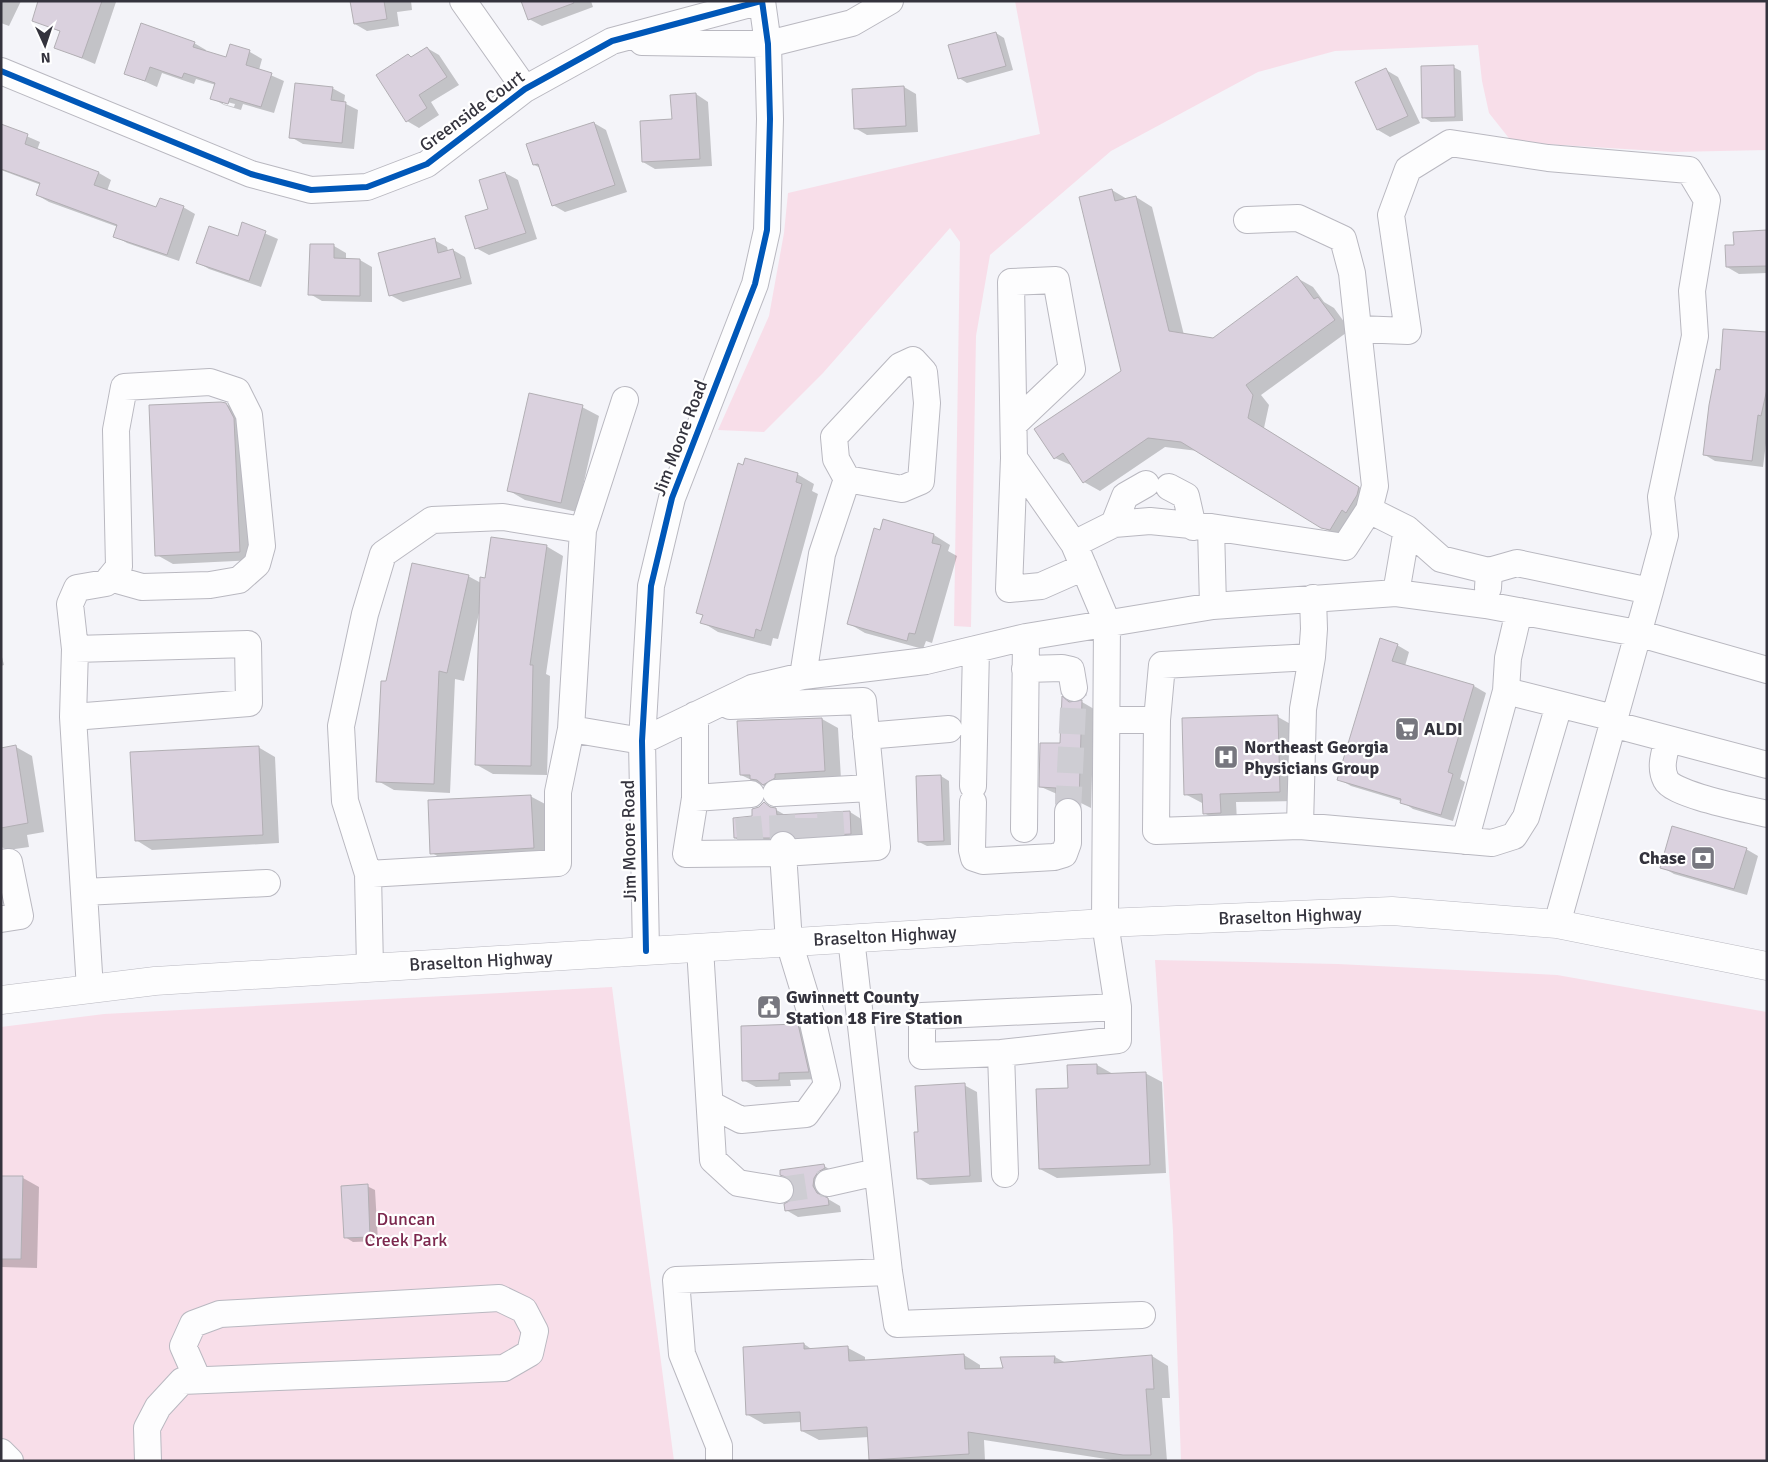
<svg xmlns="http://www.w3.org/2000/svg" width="1768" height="1462" viewBox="0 0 1768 1462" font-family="Signika,sans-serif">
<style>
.green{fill:#f8dee9}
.shadow{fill:#0003;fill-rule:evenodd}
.building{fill:#dad1de;stroke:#b2afb4}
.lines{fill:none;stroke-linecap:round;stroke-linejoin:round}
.minor-tunnel{stroke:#cecdd3;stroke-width:26;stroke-dasharray:26 13;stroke-linecap:butt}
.minor-casing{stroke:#b9b8c0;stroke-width:28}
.major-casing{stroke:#b9b8c0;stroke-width:29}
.minor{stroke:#fdfdfe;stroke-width:26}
.major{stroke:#fdfdfe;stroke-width:28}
.cycleway-casing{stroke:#fff;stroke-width:9}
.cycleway{stroke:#0057b8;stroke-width:6}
.labels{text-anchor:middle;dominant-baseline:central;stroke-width:4.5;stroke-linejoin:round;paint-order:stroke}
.street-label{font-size:18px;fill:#34333d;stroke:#fff}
.poi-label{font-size:18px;font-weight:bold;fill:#34333d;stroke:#fff;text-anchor:start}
.park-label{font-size:18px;fill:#7c284e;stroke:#fff}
</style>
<rect width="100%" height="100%" fill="#f4f4f9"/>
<path class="green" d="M1015,1H1767V150L1673,152L1512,142L1489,113L1482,81L1478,45L1335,51L1258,72L1111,151L990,255L976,336L971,627L954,626L960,242L950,228L823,373L764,432L718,430L769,316L784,233L788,193L1040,134Z
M1155,960L1338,964L1557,975L1767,1012V1461H1181L1173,1231Z
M612,987L674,1461H1V1027L104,1014Z"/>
<path class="shadow" d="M1,1H21L9,26L1,23Z
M40,1L116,2L95,64L55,47L61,32L33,20Z
M352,1H411L412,10L397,12L399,26L367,31L355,24Z
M523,1H591L593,7L542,26L529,19Z
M996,33L1004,38L1013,70L967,83L959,78Z
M194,43L206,50V52L227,58L231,46L250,52L262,59L259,70L284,81L274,113L243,104L241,110L224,105L212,98L216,85L196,79L194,84L162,73L157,87L126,73ZM223,101L235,104L234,107L223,104Z
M427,48L439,55L459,85L431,102L439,115L419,128L407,121L409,56L412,58Z
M1453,67L1461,71L1463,121L1431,122L1423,117Z
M1386,70L1398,77L1420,123L1390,137L1378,130Z
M904,87L916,94L918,132L867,135L855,128Z
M332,88L345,95L344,103L358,110L354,149L303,144L291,137Z
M696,94L708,102L712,166L655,169L643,162Z
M594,123L606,130L627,192L565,212L553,205L541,168L534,165Z
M1,125L40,142L37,150L99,173L111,180L107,191L157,209L183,207L195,214L179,261L127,243L115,236L118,227L49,202L37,195L41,185L1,170Z
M505,173L518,180L537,239L489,255L476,248Z
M1112,190L1127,199L1136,197L1152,207L1184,335L1213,339L1297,278L1313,287L1324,302L1334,308L1350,330L1261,395L1269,405L1264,428L1375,497L1339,537L1198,451L1165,447L1100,491L1084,482L1073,466L1055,458L1122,371Z
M243,224L278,239L261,287L209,269L197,262L239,237Z
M1767,232V273L1739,274L1727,267L1735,246Z
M434,240L447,247L448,251L453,250L465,257L472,284L403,302L390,295Z
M334,246L346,253V260H360L372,267V302L322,301L310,294Z
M1767,333V435L1763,467L1715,461L1705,455L1721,371Z
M226,404L243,414L256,560L173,564L157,555Z
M582,407L599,416L577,512L525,500L508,490Z
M797,474L814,484L812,491L818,494L778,639L773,638L771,646L718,632L702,622L704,616L698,613Z
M884,521L934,535L950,545L948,551L957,556L932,643L926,641L923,649L865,633L848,623Z
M546,546L563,556L546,674L550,676L547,775L493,774L477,765L479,613L464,681L455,679L450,793L394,790L378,781L387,682L468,576L481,583Z
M1397,645L1409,652L1405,666L1474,686L1486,693L1460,779L1465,782L1453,821L1413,809L1401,801L1351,786L1339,779Z
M1,653L4,665L1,666Z
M1063,698L1072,703L1082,702L1094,709L1091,808L1081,803L1069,810L1057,803V794L1041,787L1061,745Z
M1278,717L1294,726L1296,801L1236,802L1237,822H1220L1204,813V804L1185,794Z
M822,719L838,728L841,779L768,788L741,775Z
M16,747L32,756L44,832L27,835L29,847L8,850L1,847V749Z
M258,747L275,757L279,843L152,850L136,840Z
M941,776L949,781L951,845L927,846L919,842L917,777Z
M530,796L547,805L550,857L448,862L432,853Z
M764,803L787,816L850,812L866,822L867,843L752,847L735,838Z
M1746,849L1758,856L1747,895L1674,874L1662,867Z
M798,1026L810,1033L820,1079L790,1080L791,1086L756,1087L743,1080Z
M1097,1065L1113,1074L1145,1073L1162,1082L1166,1173L1057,1178L1040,1169L1069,1089Z
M964,1085L977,1092L982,1182L930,1185L918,1178L919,1133Z
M824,1166L836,1173L825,1194L828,1199L840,1206L841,1212L798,1217L786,1210L796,1193L795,1185L782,1174Z
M1,1177L23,1178L39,1187L37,1268L1,1267Z
M367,1186L375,1190L378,1241L353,1242L345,1237Z
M804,1344L813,1350L848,1348L865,1357V1361L964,1355L980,1365V1370H1004L1055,1357L1066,1363L1152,1356L1168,1366L1170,1398H1162L1167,1461H1119L984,1440L985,1461H873L870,1459L869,1437L819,1440L802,1431V1422L764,1424L748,1415Z"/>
<path class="building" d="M38,1H102L82,58L54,48L60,31L32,21Z
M350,1H384L387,19L354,24Z
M521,1H573L574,3L528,20Z
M141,23L195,42L193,47L226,57L230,44L250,50L246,65L272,73L261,107L230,98L228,104L210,99L215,83L184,73L182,78L150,67L145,81L124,74Z
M996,32L1006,66L958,79L948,45Z
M427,47L447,77L419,95L427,108L406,122L376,75L408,54L411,57Z
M1454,65L1455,117L1422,118L1421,66Z
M1386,68L1408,116L1377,130L1355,82Z
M295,83L333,87L331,100L346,102L342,143L289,138Z
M904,86L906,126L854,129L852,89Z
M696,93L700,159L642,162L640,121L672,119L670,95Z
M594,122L615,185L552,206L538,164L533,165L526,144Z
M1,124L28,134L25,144L99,172L94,185L156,207L160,198L184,206L167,255L113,237L117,225L36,195L40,183L1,169Z
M505,172L526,233L475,249L465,216L488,209L479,180Z
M1112,189L1115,201L1136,196L1169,331L1213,338L1297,276L1314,299L1318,297L1335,320L1246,385L1253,395L1248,418L1359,487L1357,495L1346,513L1342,510L1330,530L1321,528L1181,442L1148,438L1083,483L1063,453L1054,459L1034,429L1121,371L1079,197Z
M242,222L266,231L249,281L196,263L209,226L238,236Z
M1767,230V266L1726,267L1725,245H1734L1733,232Z
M435,238L438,253L453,249L461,278L389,296L378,253Z
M310,244H334V258L360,259V296L308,295Z
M1723,329L1767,332V389L1761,416L1758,415L1752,461L1703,455L1709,405L1716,369L1720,370Z
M529,393L583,405L561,503L507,491Z
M221,402L226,403L234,418L240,552L155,556L149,405Z
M745,458L798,473L796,482L802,484L761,631L756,629L754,638L700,623L703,615L696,613L738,463L743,465Z
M883,519L934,534L932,543L941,545L915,634L909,633L907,641L847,624L874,528L880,530Z
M491,537L547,545L530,665H533L531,766L475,765L480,577L485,578Z
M412,563L469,575L447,673L439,671L434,784L376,782L381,681H386Z
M1380,638L1398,644L1392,661L1474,685L1448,772L1453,774L1441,815L1400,803L1401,799L1337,780Z
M1062,696L1069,702L1082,700L1079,802L1068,797L1056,804V788L1039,787L1040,743H1060Z
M1278,715L1280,792L1220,794L1221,813L1203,814L1202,794L1184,795L1182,718Z
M822,718L825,771L775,774V778L763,785L757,780L750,779V775H740L737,721Z
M16,745L28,823L1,828V748Z
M259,746L263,835L135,841L130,752Z
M941,775L944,841L918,842L916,776Z
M531,795L534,848L430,854L428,800Z
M764,802L770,807L776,808L777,815L850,811L851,834L796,837L790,832L783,830L775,832L770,838H734L733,818L752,816V809L759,807Z
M1672,826L1747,848L1734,889L1660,868Z
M798,1024L809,1072L779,1073V1080L742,1081L741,1026Z
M1097,1064V1074L1146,1072L1150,1165L1039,1169L1036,1089L1068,1088L1067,1065Z
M965,1083L970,1176L917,1179L914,1132H918L915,1086Z
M824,1164L825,1168L818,1172L814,1178L813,1186L817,1193L828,1198L829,1205L785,1211L784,1204L791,1200L795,1193L794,1185L789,1178L780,1175V1170Z
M1,1176H23L21,1259H1Z
M368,1184L370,1237L344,1238L341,1186Z
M804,1343V1349L848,1346L849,1361L964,1354L965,1369L1003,1368L1000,1357L1055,1356L1054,1363L1152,1355L1154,1389H1146L1151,1455H1123L968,1432L969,1454L869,1460L867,1427L801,1431L800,1412L746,1415L743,1347Z"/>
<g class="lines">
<path class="minor-tunnel" d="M830,812L832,843
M1068,812L1074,688
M782,815L783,845
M748,817L751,847
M806,844V814
M780,1190L828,1183"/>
<defs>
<path id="minor" d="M463,1L525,89
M642,42L768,44L852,23L890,1
M1,71L251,174L311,190L367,187L427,164L525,89L612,41L761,1
M1358,329L1408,331L1391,215L1408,169L1450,143L1548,158L1689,170L1707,200L1692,291L1695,336L1661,497L1665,535L1650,591
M1015,423L1072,369L1056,280L1011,282L1014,458L1074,544L1107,622L1105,923L1118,1007V1040L1001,1053L922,1056V1016L1118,1007
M1014,458L1009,589L1041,586L1084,567
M1169,487L1186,496L1193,527
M1369,510L1407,529L1396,593
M1114,524L1125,496L1146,484
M1211,527L1213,606
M1407,529L1441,559L1489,571L1488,588
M1074,544L1114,524L1150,521L1211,527L1345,547L1369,510L1375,486L1352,273L1343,239L1298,218L1247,220
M1489,571L1517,563L1650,591L1557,924
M1313,598L1314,629L1312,657L1162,665L1157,720L1156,831L1300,826L1492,843L1514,836L1526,817L1559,705
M75,649L70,604L77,588L106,583L119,567L116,430L124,387L210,382L237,391L249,415L262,546L257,564L239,580L210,585L142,587L110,578
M1025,669L1062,668L1071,670L1074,688
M803,676L822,554L847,479L902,489L921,481L927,403L924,372L913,360L900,366L834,437L836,459L847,479
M1506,691L1614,718
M695,715V798L686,854L783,853V845
M73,717L75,649L248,644L249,703L73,717L90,989
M1107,720H1157
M1612,724L1767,765
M571,729L583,530L625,400
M866,736L949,729
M1668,739C1665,752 1659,767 1666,780C1673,795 1748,809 1767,814
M973,786L976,649
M776,793L871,788
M695,798L751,794
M973,802L972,850L974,858L983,861L1054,857L1064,854L1068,843V812
M1300,826L1303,709L1312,657
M1024,829L1026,637
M1465,841L1506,691L1508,658L1519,611
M1,863L9,862L20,916L1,919
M368,874L558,863V792L571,729L642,741L752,688L803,676L926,661L1026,637L1213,606L1396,593L1486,605L1637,633L1767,670
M84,892L267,883
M851,938L889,1272L897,1324L1142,1315
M700,948L713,1160L738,1183L780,1190
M646,951L642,741L651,586L672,498L755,284L767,230L770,119L768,44L762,1
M370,968L368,874L345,801L341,726L365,614L383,554L432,520L503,517L583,530
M1001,1053L1005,1174
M710,1104L741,1120L806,1114L827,1085L811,1014L789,942L783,853L877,847L863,701L730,706
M828,1183L877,1172
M1,1452L10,1461
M148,1461L147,1428L158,1407L182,1381L504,1368L530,1353L535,1331L524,1310L499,1298L220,1314L193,1324L183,1346L198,1380
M719,1461V1446L682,1354L676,1280L889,1272"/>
<path id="major" d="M1,1000L155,981L1105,923L1392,911L1557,924L1767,966"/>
</defs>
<use href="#minor" class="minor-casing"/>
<use href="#major" class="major-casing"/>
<use href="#minor" class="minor"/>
<use href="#major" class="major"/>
<defs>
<path id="cycleway" d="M1,71L251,174L311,190L367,187L427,164L525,89L612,41L761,1
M646,951L642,741L651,586L672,498L755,284L767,230L770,119L768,44L762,1"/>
</defs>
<use href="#cycleway" class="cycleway-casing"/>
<use href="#cycleway" class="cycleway"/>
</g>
<defs>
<symbol id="supermarket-square" viewBox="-11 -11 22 22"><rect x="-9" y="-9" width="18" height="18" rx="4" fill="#77777f" stroke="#fff"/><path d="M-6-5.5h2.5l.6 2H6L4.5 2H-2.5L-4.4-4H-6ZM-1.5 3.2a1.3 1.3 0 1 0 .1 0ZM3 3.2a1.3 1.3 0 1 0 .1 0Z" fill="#fff"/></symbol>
<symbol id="hospital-square" viewBox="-11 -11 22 22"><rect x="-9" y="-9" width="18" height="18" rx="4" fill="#77777f" stroke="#fff"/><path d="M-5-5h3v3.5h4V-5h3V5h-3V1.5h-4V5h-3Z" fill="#fff"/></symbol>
<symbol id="bank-square" viewBox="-11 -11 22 22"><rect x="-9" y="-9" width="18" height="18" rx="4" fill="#77777f" stroke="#fff"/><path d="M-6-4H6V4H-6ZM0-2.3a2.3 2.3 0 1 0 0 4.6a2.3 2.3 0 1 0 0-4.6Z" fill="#fff"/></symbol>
<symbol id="civic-square" viewBox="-11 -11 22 22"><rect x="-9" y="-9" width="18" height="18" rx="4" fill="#77777f" stroke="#fff"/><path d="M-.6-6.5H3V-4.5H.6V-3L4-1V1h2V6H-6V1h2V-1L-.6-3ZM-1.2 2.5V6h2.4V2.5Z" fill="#fff"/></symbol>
</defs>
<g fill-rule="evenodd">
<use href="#supermarket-square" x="1393" y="715" width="28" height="28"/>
<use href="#hospital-square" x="1212" y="743" width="28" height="28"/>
<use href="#bank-square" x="1689" y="844" width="28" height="28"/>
<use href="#civic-square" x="755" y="993" width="28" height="28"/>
</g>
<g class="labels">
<g class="street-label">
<text transform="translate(472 111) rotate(-36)">Greenside Court</text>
<text transform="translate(680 438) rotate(-69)">Jim Moore Road</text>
<text transform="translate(629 841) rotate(-91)">Jim Moore Road</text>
<text transform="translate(1290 916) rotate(-2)">Braselton Highway</text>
<text transform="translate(885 936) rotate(-3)">Braselton Highway</text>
<text transform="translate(481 961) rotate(-3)">Braselton Highway</text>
</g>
<g class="poi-label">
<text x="1424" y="729">ALDI</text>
<text x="1244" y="747">Northeast Georgia<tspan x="1244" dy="21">Physicians Group</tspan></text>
<text x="1686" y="858" text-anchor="end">Chase</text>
<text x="786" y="997">Gwinnett County<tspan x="786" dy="21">Station 18 Fire Station</tspan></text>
</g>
<g class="park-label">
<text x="406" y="1219">Duncan<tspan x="406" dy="21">Creek Park</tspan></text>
</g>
</g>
<rect width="1768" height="1462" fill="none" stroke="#34333d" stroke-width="5"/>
<g transform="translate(45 45) rotate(177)" stroke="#ffffff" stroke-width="4" paint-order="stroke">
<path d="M0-4L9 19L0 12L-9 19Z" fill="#34333d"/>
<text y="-8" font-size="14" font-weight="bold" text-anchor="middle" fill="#34333d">N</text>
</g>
</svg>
